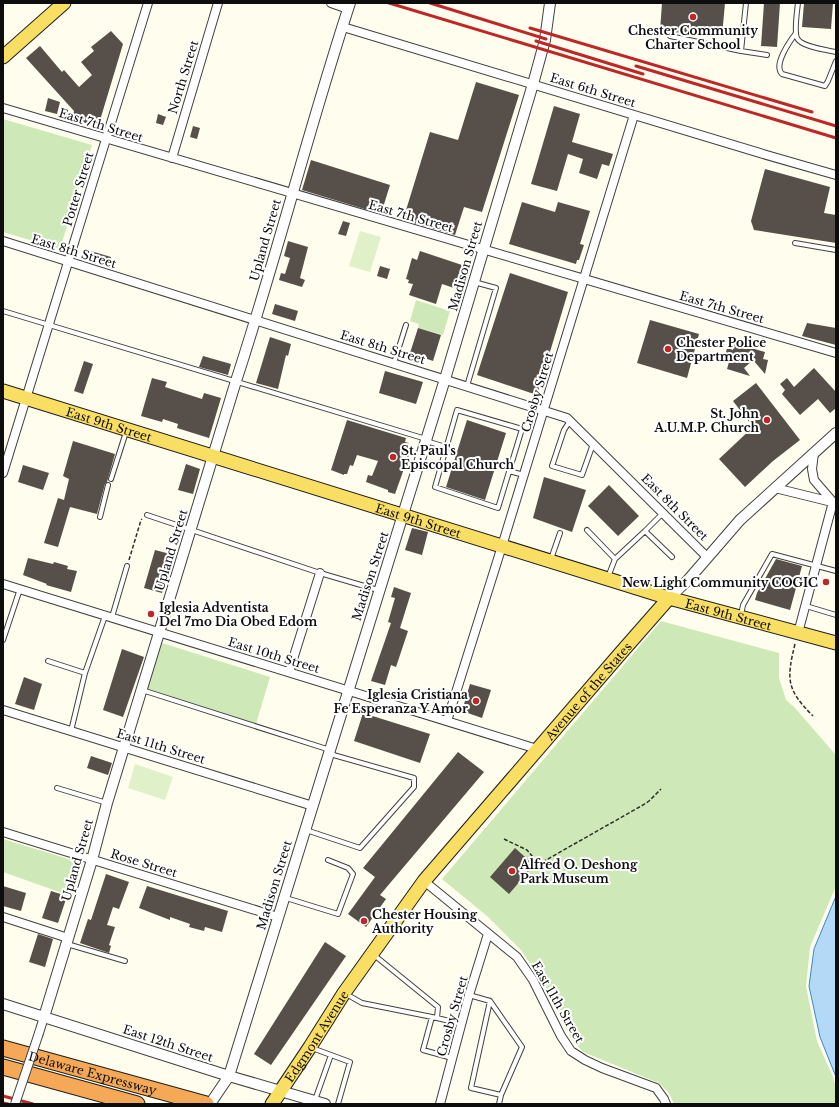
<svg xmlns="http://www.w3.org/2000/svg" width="839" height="1107" viewBox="0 0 839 1107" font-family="'Libre Baskerville',serif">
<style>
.green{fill:#cee9b7}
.pitch{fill:#e0f0c9}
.water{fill:#b3d9f6;stroke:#3989ce}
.building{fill:#564f4a}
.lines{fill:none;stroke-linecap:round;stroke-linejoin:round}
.service-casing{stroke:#404040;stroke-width:6}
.minor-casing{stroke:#404040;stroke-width:10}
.tertiary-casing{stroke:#404040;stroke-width:12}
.primary-casing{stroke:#1e1e1e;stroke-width:15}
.motorway-casing{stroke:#1e1e1e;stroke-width:17}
.path{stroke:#2f2f2f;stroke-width:1.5;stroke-dasharray:4 2;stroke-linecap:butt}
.service{stroke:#fff;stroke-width:4}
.minor{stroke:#fff;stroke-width:8}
.tertiary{stroke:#fff;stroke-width:10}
.primary{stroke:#f9de64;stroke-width:13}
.motorway{stroke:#f5a856;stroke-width:15}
.rail{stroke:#be2725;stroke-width:3}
.minor-bridge-casing{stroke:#404040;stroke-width:10;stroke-linecap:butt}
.minor-bridge{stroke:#fff;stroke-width:8}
.poi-dot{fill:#be2725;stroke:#fff;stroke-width:1.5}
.labels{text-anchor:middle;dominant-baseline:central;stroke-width:4;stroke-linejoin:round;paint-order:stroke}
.poi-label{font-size:12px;font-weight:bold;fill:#0d0d0d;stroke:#fff;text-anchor:start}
.street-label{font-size:12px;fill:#0d0d0d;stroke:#fff}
</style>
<rect width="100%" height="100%" fill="#fffdee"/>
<path class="green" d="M3,119L92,145L60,249L3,232Z
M416,300L450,311L443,335L418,328L419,324L410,321Z
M661,621L779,653V678L786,700L795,708L836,755V886L810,947L806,986L817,1041L833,1077L836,1088V1104H674L669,1093L659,1083L583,1052L571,1038L545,986L521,950L487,916L442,879Z
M162,643L270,677L256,724L147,689Z
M3,839L75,861L65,894L3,872Z"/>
<path class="pitch" d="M360,231L381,237L370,272L349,266Z
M135,764L173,777L165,800L128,788Z"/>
<path class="water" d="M836,896V1077L820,1037L809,986L814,949Z"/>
<path class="building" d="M662,3H725L722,36L660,31Z
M764,3H780L777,47L761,46Z
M804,3H833L831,29L802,27Z
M111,31L123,44L98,127L72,119L74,111L26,58L40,46L62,72L64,70L79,87L92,75L81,62L94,51L91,47Z
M476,82L519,95L482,212L464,207L455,235L403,220L430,132L458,140Z
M48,98L60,102L57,114L45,111Z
M554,106L580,114L572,142L613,154L609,166L602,164L597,179L579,173L583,159L568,154L557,191L531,184Z
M158,114L166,117L163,125L156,123Z
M193,126L200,128L197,139L190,137Z
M311,160L390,185L381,214L302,190Z
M765,169L830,187L824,213L836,215V243L754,230L751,221Z
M522,202L555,212L558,202L590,211L580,244L584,245L579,260H577L576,264L509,244Z
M343,221L350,223L346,236L338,234Z
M288,241L308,247L300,278L305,280L302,287L279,280L281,273L285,274L290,258L284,256Z
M84,249L111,257L109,264L81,256Z
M420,251L462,265L454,288L442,284L436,304L409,295L413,284L408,283L409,280L406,279L412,258L417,260Z
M380,266L390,269L387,279L377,276Z
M510,273L568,292L537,395L477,375Z
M275,304L298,311L295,321L272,314Z
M650,320L699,334L687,378L637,363Z
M807,323L836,328V345L802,336Z
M418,328L441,335L433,361L410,353Z
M270,337L291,344L288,356L286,355L278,389L256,383Z
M734,343L765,352L763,359L768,360L765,374L753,360L744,368L750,376L727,369L729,362L724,361L727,348L733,350Z
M203,356L231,364L228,375L199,367Z
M84,361L93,364L83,394L74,391Z
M814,368L836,392V408L830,413L818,399L800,415L782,394L785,390L780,384L787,378L794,387Z
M385,371L423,382L416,404L379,393Z
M152,378L167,382L165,387L202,399L204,393L221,398L209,438L177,428L178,424L163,419L162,422L141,416Z
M756,383L800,440L773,461L745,487L719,459L753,427L733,401Z
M347,420L406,438L405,442L409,443L407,451L410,452L395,494L388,492V490L366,482L368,475L372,476L378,461L357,455L353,466L350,465L347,474H344V475L331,470Z
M467,420L506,433L485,500L446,487Z
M73,441L115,454L107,482L105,484L97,514L70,507L58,547L44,543L58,498L64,500L69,479L63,476Z
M186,464L200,469L193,494L178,490Z
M23,465L49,473L43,490L18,482Z
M544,477L586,490L572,532L533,518Z
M609,485L639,516L618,536L588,506Z
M412,528L428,532L422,555L405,550Z
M155,550L174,555L162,593L144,588Z
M28,558L53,564L54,562L68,566L67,569L77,571L71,592L46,585L47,584L23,575Z
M776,559L802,566L790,610L755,600L757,593Z
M394,587L411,593L400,628L408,631L396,667L391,665L385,685L371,681L391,623L388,622L395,598L391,597Z
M122,649L144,657L123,717L103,710Z
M24,677L42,684L34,710L15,704Z
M470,684L491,690L482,718L462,711Z
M363,713L430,734L420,763L354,741Z
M458,752L484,772L380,895L386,899L366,927L348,914L375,877L363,868Z
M91,756L112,763L108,775L87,768Z
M515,848L534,865L509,894L490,877Z
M106,874L129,882L119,909L113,907L107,925L115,927L109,945L111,946L109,953L80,943L88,919L91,920Z
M3,886L26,893L21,911L3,906Z
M147,886L228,911L222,932L205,927L204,931L189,927L190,924L170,917V920L139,908Z
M51,891L67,896L58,923L42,918Z
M38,934L53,939L45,967L29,962Z
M325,942L346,956L271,1065L254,1054Z"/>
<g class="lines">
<defs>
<path id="service" d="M798,3C797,12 794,31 797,38C801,47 827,50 836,52
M796,33C790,41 773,65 782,74L825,86L828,81L836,61
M670,36L741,51L746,3
M741,51L767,55
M795,243L836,250
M3,311L426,439
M394,363L406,325
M467,386L496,288L474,282
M457,410L522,429L498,508L435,487Z
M570,421L564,430L552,466L582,475L593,444
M426,441L446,447
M509,471L524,475
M111,479L126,432
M147,515L320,573L378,590
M100,517L108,485
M587,530L615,559L645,531L672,557
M645,531L663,513
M551,559L560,533
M608,577L615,559
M806,606L836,615
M741,615L743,605L772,554L836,571
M112,617L127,566
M3,640L20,589
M48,661L85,673
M142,690L330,750
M71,731L85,673L105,616
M57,788L107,803
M306,830L360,848L414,787V778L330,754
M286,898L338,914L353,874L348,868L328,860
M67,944L125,961
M346,994L362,1003L437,1018L438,1007L374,955
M469,995L490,1001L471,1088L501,1095L522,1047L490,1001
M432,1017L423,1050L452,1058
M437,1018L462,1024
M312,1048L350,1062L338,1104
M315,1100L331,1055
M499,1104L501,1095"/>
<path id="minor" d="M331,3L348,9
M343,27L763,154L836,175
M3,108L836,353
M172,158L218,3
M3,241L567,418L707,557
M814,453L812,469L814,480L833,502
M3,473L148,3
M775,488L836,503
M3,584L537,749
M798,633L833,502
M289,672L320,573
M3,710L313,806
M447,721L502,546L634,115
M3,832L278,917
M424,881L517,957L533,980L561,1036L571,1051L585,1060L602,1068L656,1088L664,1099L666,1104
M3,917L68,938
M39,1033L44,1017
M440,1104L469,995L488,934"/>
<path id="tertiary" d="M669,598L688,580L740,520L836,433
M3,1004L229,1076L325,1104
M44,1017L92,860L107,803L236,381C277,256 309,128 350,3
M210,1104L229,1076L445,379L533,84L545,40L550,3"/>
<g id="primary">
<path d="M3,57L64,3"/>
<path id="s1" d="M3,391L669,598L836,643"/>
<path id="s2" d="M272,1104L310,1047L344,993L424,881L619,655L669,598"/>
</g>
<g id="motorway">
<path id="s3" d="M3,1048L206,1104"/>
<path d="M3,1067L137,1104"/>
</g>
</defs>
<use href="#service" class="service-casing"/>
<use href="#minor" class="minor-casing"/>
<use href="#tertiary" class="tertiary-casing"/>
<use href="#primary" class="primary-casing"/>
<use href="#motorway" class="motorway-casing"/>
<path class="path" d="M129,560L141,520L142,519
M795,644C786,680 787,690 813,716
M504,839L527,850L539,864L643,805L649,801L661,789"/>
<use href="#service" class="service"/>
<use href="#minor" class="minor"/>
<use href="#tertiary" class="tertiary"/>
<use href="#primary" class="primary"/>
<use href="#motorway" class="motorway"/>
<path class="rail" d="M389,3L836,138
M430,3L546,39
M530,28L812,112
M536,41L643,74
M636,66L836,126
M3,1096L33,1104
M3,1103L8,1104"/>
<defs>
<path id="minor-bridge" d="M15,1104L39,1033"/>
</defs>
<use href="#minor-bridge" class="minor-bridge-casing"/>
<use href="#minor-bridge" class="minor-bridge"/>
</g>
<g class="poi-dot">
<circle cx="693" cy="17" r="4"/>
<circle cx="668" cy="349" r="4"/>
<circle cx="767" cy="420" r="4"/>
<circle cx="393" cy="457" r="4"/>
<circle cx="826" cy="582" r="4"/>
<circle cx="151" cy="614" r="4"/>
<circle cx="476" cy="701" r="4"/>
<circle cx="512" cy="871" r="4"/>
<circle cx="364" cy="921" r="4"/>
</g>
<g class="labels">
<g class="poi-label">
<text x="693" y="30" text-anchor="middle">Chester Community<tspan x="693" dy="14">Charter School</tspan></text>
<text x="676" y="342">Chester Police<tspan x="676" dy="14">Department</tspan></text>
<text x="759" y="413" text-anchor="end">St. John<tspan x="759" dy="14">A.U.M.P. Church</tspan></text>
<text x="401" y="450">St. Paul's<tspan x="401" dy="14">Episcopal Church</tspan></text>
<text x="818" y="582" text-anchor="end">New Light Community COGIC</text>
<text x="159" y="607">Iglesia Adventista<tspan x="159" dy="14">Del 7mo Dia Obed Edom</tspan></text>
<text x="468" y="694" text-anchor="end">Iglesia Cristiana<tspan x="468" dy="14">Fe Esperanza Y Amor</tspan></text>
<text x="520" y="864">Alfred O. Deshong<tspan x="520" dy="14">Park Museum</tspan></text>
<text x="372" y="914">Chester Housing<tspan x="372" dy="14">Authority</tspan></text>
</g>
<g class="street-label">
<text transform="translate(183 77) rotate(-73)">North Street</text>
<text transform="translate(593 90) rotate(17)">East 6th Street</text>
<text transform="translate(101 125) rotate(17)">East 7th Street</text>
<text transform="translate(78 189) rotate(-73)">Potter Street</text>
<text transform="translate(411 216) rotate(16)">East 7th Street</text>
<text transform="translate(265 240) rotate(-74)">Upland Street</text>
<text transform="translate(74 251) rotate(17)">East 8th Street</text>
<text transform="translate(465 266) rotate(-74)">Madison Street</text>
<text transform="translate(722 307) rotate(16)">East 7th Street</text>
<text transform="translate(383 347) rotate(17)">East 8th Street</text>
<text transform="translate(537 392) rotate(-73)">Crosby Street</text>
<text stroke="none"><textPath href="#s1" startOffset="111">East 9th Street</textPath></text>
<text transform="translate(675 507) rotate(45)">East 8th Street</text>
<text stroke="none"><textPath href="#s1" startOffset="435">East 9th Street</textPath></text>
<text transform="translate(171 550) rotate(-73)">Upland Street</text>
<text transform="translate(370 576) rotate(-72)">Madison Street</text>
<text stroke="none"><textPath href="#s1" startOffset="759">East 9th Street</textPath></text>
<text transform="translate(274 655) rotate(17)">East 10th Street</text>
<text stroke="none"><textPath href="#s2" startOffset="521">Avenue of the States</textPath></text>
<text transform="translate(161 746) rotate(17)">East 11th Street</text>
<text transform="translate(77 860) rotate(-74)">Upland Street</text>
<text transform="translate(144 863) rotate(17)">Rose Street</text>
<text transform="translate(274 885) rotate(-73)">Madison Street</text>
<text transform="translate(558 1002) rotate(60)">East 11th Street</text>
<text transform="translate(452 1016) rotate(-74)">Crosby Street</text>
<text stroke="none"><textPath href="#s2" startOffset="81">Edgmont Avenue</textPath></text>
<text transform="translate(168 1043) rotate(18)">East 12th Street</text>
<text stroke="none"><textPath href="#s3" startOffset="93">Delaware Expressway</textPath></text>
</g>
</g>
<rect width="839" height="1107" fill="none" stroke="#0d0d0d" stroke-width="8"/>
</svg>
